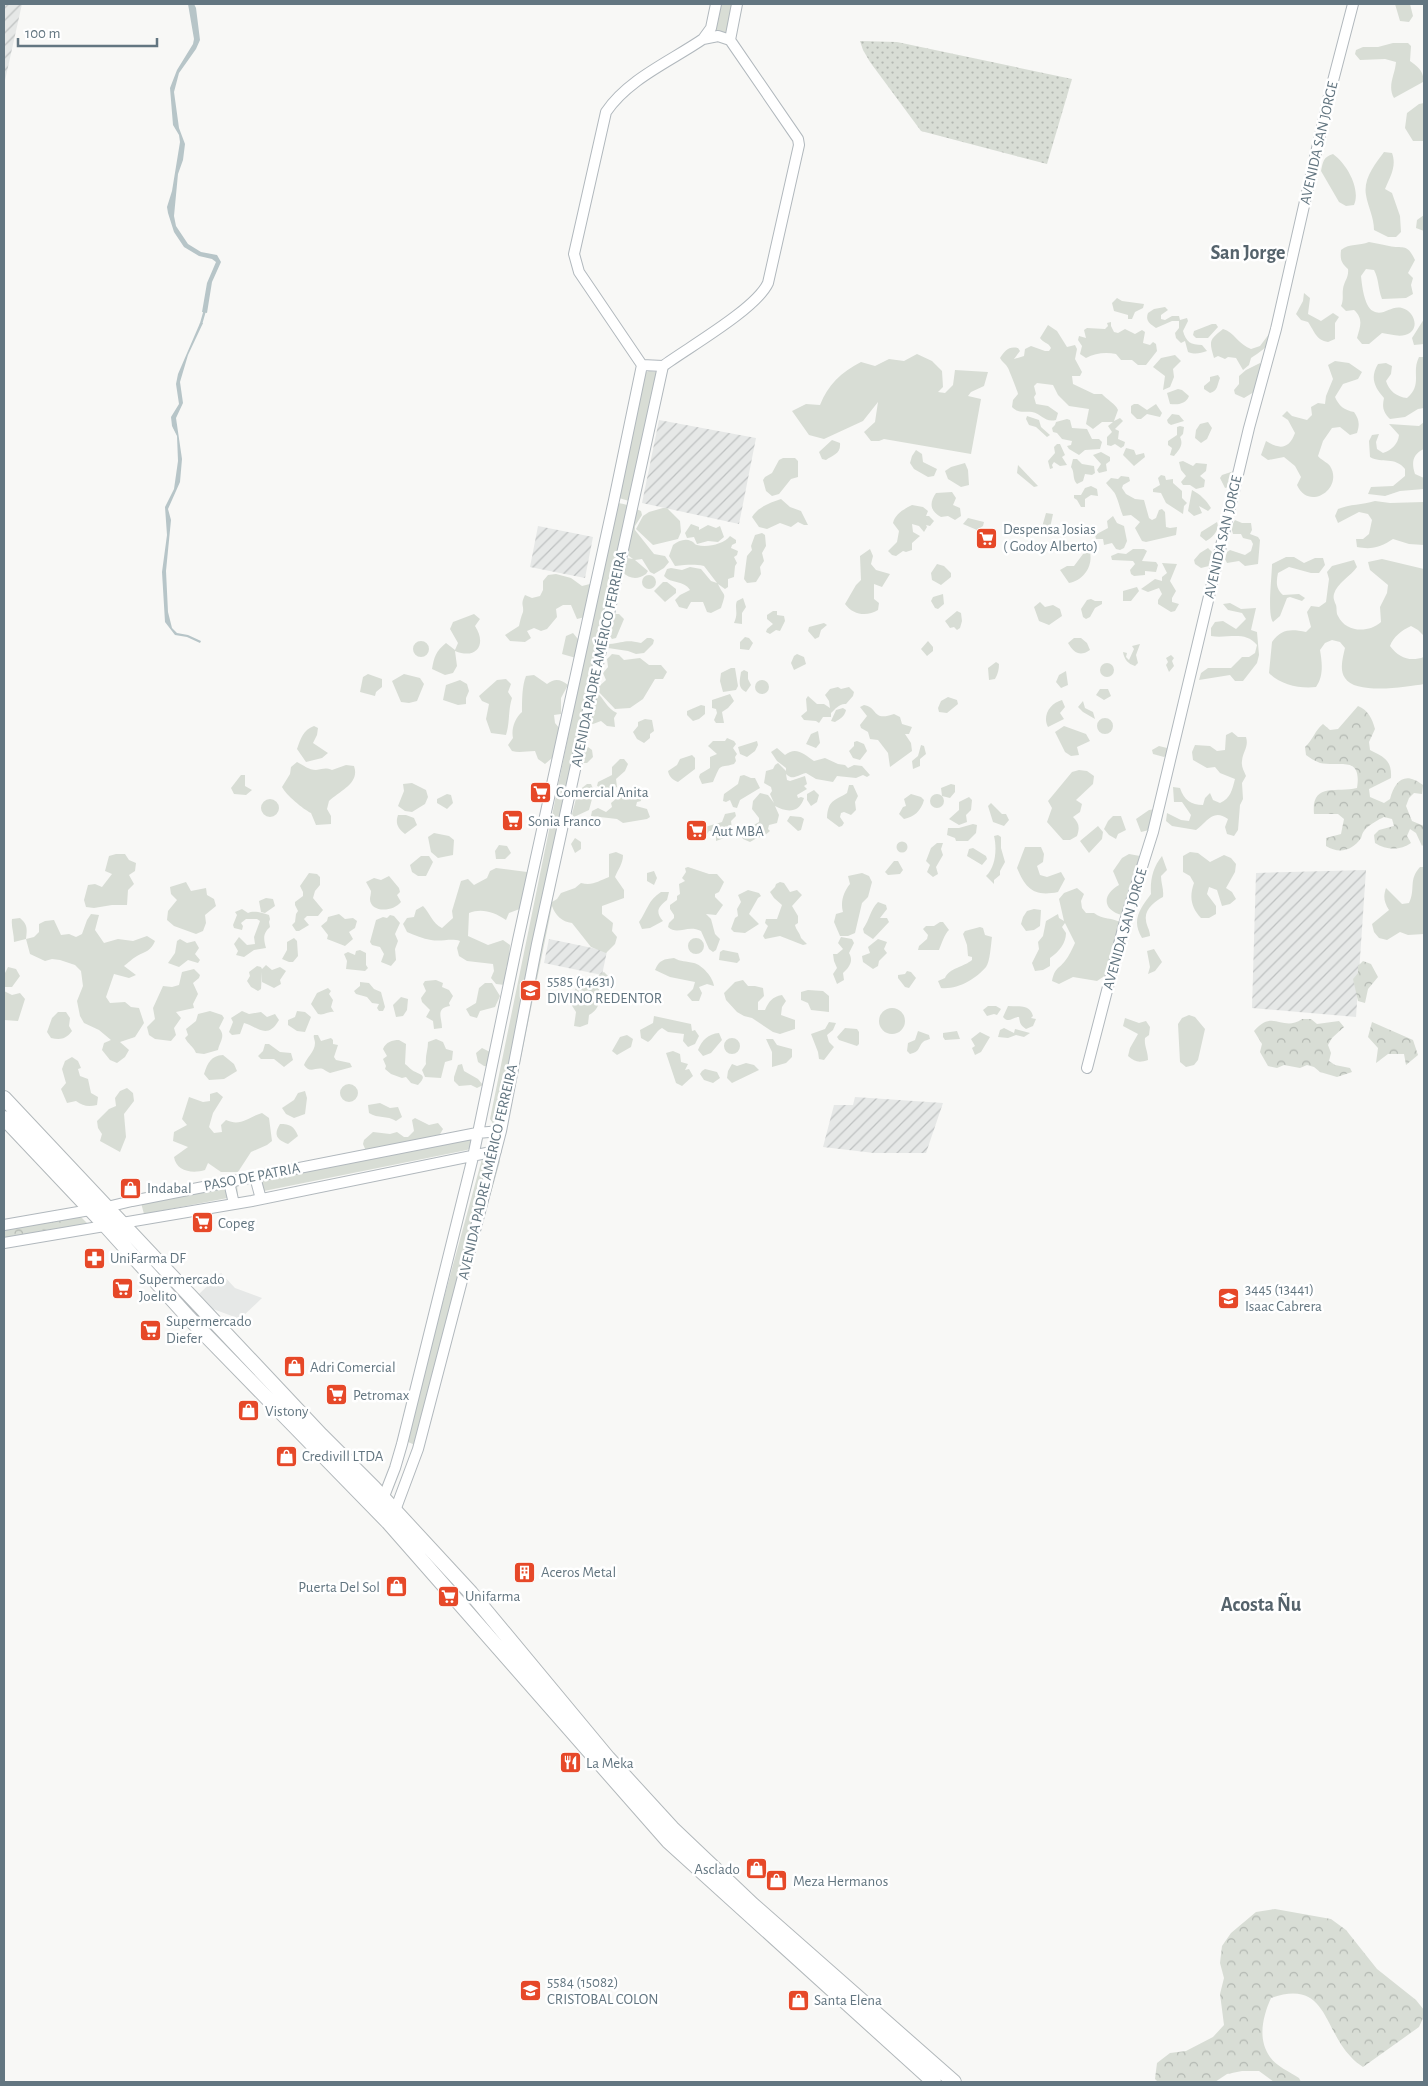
<svg xmlns="http://www.w3.org/2000/svg" width="1428" height="2086" viewBox="0 0 1428 2086" font-family="'Alegreya Sans',sans-serif">
<style>
.built{fill:#e6e8e7}
.industrial{fill:url(#industrial-furrows)}
.green{fill:#d8ddd5}
.forest{fill:url(#forest-crowns)}
.park{fill:url(#park-dots)}
.water{fill:#b7c5c8}
.lines{fill:none;stroke-linecap:round;stroke-linejoin:round}
.stream{stroke:#b7c5c8;stroke-width:2.5}
.secondary-casing{stroke:#b1b8bd;stroke-width:12}
.highway-casing{stroke:#b2b8bb;stroke-width:16}
.secondary{stroke:#fff;stroke-width:10}
.highway{stroke:#fff;stroke-width:14}
.labels{text-anchor:middle;dominant-baseline:central;stroke-width:5;stroke-linejoin:round;paint-order:stroke}
.street-label{font-size:15px;fill:#637681;stroke:#fff}
.poi-label{font-size:15px;fill:#637681;stroke:#fff;text-anchor:start}
.district-label{font-size:20px;font-weight:bold;fill:#55636c;stroke:#fff}
</style>
<defs>
<pattern id="industrial-furrows" width="10" height="10" patternUnits="userSpaceOnUse" patternTransform="scale(1.25)"><rect width="10" height="10" fill="#e6e8e7"/><path d="M-1 1l2-2M0 10L10 0M9 11l2-2" fill="none" stroke="#bec1c1"/></pattern>
<pattern id="forest-crowns" width="20" height="18" patternUnits="userSpaceOnUse" patternTransform="scale(1.25)"><rect width="20" height="18" fill="#d8ddd5"/><path d="M2 6a3 3 0 1 1 6 0M12 15a3 3 0 1 1 6 0" fill="none" stroke="#b3b8b2"/></pattern>
<pattern id="park-dots" width="8" height="8" patternUnits="userSpaceOnUse" patternTransform="scale(1.25)"><rect width="8" height="8" fill="#d8ddd5"/><path d="M2 2h.1M6 6h.1" fill="none" stroke="#b3b8b2" stroke-width="1.8" stroke-linecap="round"/></pattern>
</defs>
<rect width="100%" height="100%" fill="#f8f8f6"/>
<path class="built" d="M221,1273L235,1288L262,1298L240,1319L213,1309L199,1294Z"/>
<path class="industrial" d="M4,4H22L4,85Z
M659,420L756,438L739,524L642,503Z
M538,526L593,537L585,578L530,567Z
M1366,870L1356,1017L1252,1008L1256,873Z
M549,939L607,951L602,975L544,963Z
M855,1097L943,1103L926,1153H874L823,1147L834,1105H853Z"/>
<path class="green" d="M718,4H739L729,36L714,32Z
M1395,4H1410L1413,16L1409,22L1400,21Z
M1393,43H1408L1411,46L1410,61C1417,66 1425,72 1423,82L1394,98C1387,86 1395,75 1396,62L1385,59L1360,60L1355,54L1356,50L1363,47H1378Z
M1424,103V141H1413L1405,128L1407,113L1419,104Z
M1384,152L1392,153C1397,166 1390,177 1385,189L1392,193L1400,216L1401,232L1396,237H1388L1374,230C1374,217 1368,207 1366,195C1363,179 1375,164 1384,152Z
M1333,154C1347,164 1361,189 1354,205L1346,206L1339,202L1321,171C1323,162 1323,157 1333,154Z
M1424,215V231L1416,228L1417,220Z
M1369,242C1376,243 1383,245 1389,246C1404,249 1407,243 1415,260L1408,273L1413,278L1411,285L1413,294L1406,298L1382,299C1378,289 1379,279 1374,270L1366,269L1361,276C1362,285 1364,306 1373,311C1383,317 1391,305 1402,308C1415,311 1421,331 1405,335C1398,337 1389,334 1382,333L1369,344H1362L1357,338C1360,327 1364,319 1354,310L1346,311L1341,306C1344,299 1342,295 1343,289C1344,281 1349,278 1348,269C1341,263 1340,259 1341,250C1350,243 1359,246 1369,242Z
M1304,293L1310,298L1308,314L1321,321L1333,313L1339,317L1335,323V339L1328,342C1316,340 1315,332 1308,322L1301,320L1296,314L1303,301Z
M1117,298L1122,301L1144,304L1143,308L1135,312L1132,319H1128V315L1114,311L1112,303Z
M1165,307L1168,310L1161,315V319L1165,320L1172,316H1179L1180,320L1187,318L1188,321L1183,331C1186,342 1191,345 1202,345L1207,351C1200,353 1196,355 1188,352L1185,341L1181,343L1176,338L1175,333L1179,328V321H1172L1156,328C1150,324 1145,321 1148,313L1154,309Z
M1424,319V344L1414,345L1412,338Z
M1111,322V326L1114,332L1118,333L1125,329L1135,334L1142,330L1145,332L1143,343L1150,345L1153,342L1156,344L1157,351L1146,365H1138L1132,360H1121L1116,354C1106,352 1095,353 1086,358L1080,354L1082,346L1078,340L1079,336L1086,338L1084,330L1087,328L1105,329L1108,326L1107,323Z
M1212,324H1216L1218,327L1208,338H1196L1193,335L1194,331Z
M1048,325L1057,331L1067,347L1075,345L1077,349L1075,359L1082,372L1080,376H1072L1073,384L1094,394H1102C1107,400 1115,403 1118,410L1114,421L1120,418L1123,421L1115,429L1119,431L1118,439L1125,442L1124,446L1121,448L1115,444L1111,446L1107,445V437L1112,432L1108,426L1113,422H1102L1093,429L1086,424L1089,409L1069,406L1058,395L1053,385L1037,383L1034,386L1036,394L1034,397L1036,404L1048,406L1058,413L1056,420C1045,423 1042,414 1032,412C1024,411 1019,414 1012,407L1013,400L1018,394C1018,392 1009,370 1008,368C1006,364 1002,362 1000,358C1005,351 1008,346 1018,348L1020,351L1014,359L1024,356L1025,349L1031,346L1045,351H1049L1051,348C1048,342 1043,343 1040,338Z
M1223,329C1234,332 1239,345 1251,349L1260,346L1269,334L1272,337C1267,348 1260,352 1251,358L1249,365L1243,370L1236,358L1228,357L1225,359L1218,356L1214,358C1209,341 1209,340 1223,329Z
M917,354L932,361L942,371L943,387L938,392L945,393L953,385L955,370L988,372L984,386L971,392L968,396L981,399L971,454L884,439L879,441H871L864,432L875,422L878,402L863,421L824,439L809,435L792,411L806,404L820,405C828,385 841,372 861,362L875,366L889,359L904,361Z
M1175,355L1181,361L1173,369L1174,377L1170,387L1163,390L1165,376L1153,367L1161,358Z
M1419,357H1424V408L1418,409L1405,417L1390,419C1383,412 1382,407 1384,398C1374,387 1370,377 1378,364L1386,363L1392,366L1391,374L1386,381C1389,391 1397,397 1407,398C1423,384 1411,373 1419,357Z
M1335,361L1349,363L1362,372L1358,379L1343,384L1335,397C1339,406 1344,410 1354,412C1359,419 1360,424 1357,433L1350,435L1340,427L1332,428L1323,441L1318,456C1321,460 1327,462 1330,466C1344,488 1309,512 1297,485L1301,477L1295,466L1284,457L1268,460L1261,455L1266,441C1280,450 1289,449 1295,433L1288,420L1282,416L1287,411L1292,416L1307,420L1312,415L1311,407L1318,403L1325,404L1326,396L1333,379L1328,365Z
M1260,363L1262,366L1260,372L1258,373L1260,376L1254,392L1244,398L1235,394L1234,390L1239,384V376L1246,370Z
M649,371L658,372L629,501L619,498L644,373Z
M1218,375L1220,378C1217,385 1218,391 1210,393L1204,389V386L1210,381V377Z
M1178,389L1182,390L1189,396C1186,404 1178,405 1170,404L1167,393Z
M1134,404H1138L1147,410L1156,404L1162,413L1160,417L1147,414L1141,419H1137L1131,413V406Z
M1172,414L1179,415L1184,421L1171,425L1168,423L1167,420Z
M1027,416L1039,420L1041,427L1050,435L1047,437L1036,427L1029,425L1026,419Z
M1067,419L1070,420L1072,428L1087,429L1092,439H1099L1102,442L1100,449L1085,450L1079,455L1069,449L1067,446L1071,445L1072,441L1062,439L1057,433L1053,432L1052,428L1055,425L1056,422Z
M1208,422L1212,428L1207,439L1201,443L1195,438L1196,430L1200,424Z
M1424,422V449C1413,454 1411,462 1415,474L1424,478V489L1400,491L1385,496L1368,494L1371,487L1393,486L1405,476V469C1395,456 1382,464 1370,457L1369,441L1372,435L1379,434L1376,442L1377,449L1383,453C1392,450 1398,444 1399,435L1389,424L1419,426Z
M1180,426L1184,427L1183,434L1180,437C1184,445 1179,450 1174,456L1170,455L1172,448L1168,445V441L1177,435V427Z
M832,440L840,443C841,454 833,455 826,460L822,459L819,452Z
M1057,444H1060L1065,455L1062,457L1067,465L1060,466L1054,462L1052,465L1053,468L1050,469L1048,461L1055,453L1054,447Z
M1126,448L1134,450L1136,455L1144,453L1145,457L1134,466L1123,455Z
M916,450L922,454L923,462L937,469L934,476L928,477L914,469L910,463L912,456Z
M1101,452L1110,457V461L1106,464L1107,471L1099,473L1097,470L1101,464L1093,455Z
M783,458H795L798,461V477L791,479L779,494L772,496L766,491L763,480L765,477L772,473L779,460Z
M1073,459H1077L1082,464L1094,466L1095,473L1092,475L1085,474L1083,481L1077,484C1072,479 1075,472 1071,467Z
M1183,461L1193,466L1196,463L1207,464L1206,471L1200,476L1205,480L1204,487L1196,489L1190,485H1183L1181,482L1186,476L1181,470L1179,462Z
M965,463L968,470L969,485L961,487L948,479L945,471L951,467Z
M1018,465L1038,486L1034,487L1017,473Z
M1237,470L1233,486L1225,488L1220,478L1222,475Z
M1161,475L1165,476L1166,480L1173,479V483L1182,491V498L1187,503L1184,506L1183,514L1166,503L1161,493L1153,492V489L1160,485L1158,478Z
M1121,476L1129,477L1130,481L1123,485L1122,488L1126,494L1135,499L1144,500L1149,518L1152,520L1156,518L1159,510L1162,509L1165,512L1166,527L1170,528L1177,527L1176,535L1146,542L1142,541L1135,528L1140,522L1131,515L1123,516C1120,509 1119,503 1116,496C1115,492 1109,487 1106,483L1111,478L1118,479Z
M1091,486L1097,489L1098,496L1091,495L1085,499V507H1081L1077,500L1074,498V495H1081L1085,488Z
M1192,490C1200,494 1207,501 1211,508L1208,511L1199,506L1202,513L1194,516L1188,511Z
M952,492L956,498L953,505L960,508L961,516L955,520L948,516L941,517C930,511 929,503 936,493Z
M781,499L790,507L801,511L808,525H804L798,522L791,527L780,523L767,529L759,527L752,517C759,506 770,503 781,499Z
M1375,501L1390,503L1424,502V545L1409,544L1393,539C1381,547 1372,550 1357,547L1356,539H1363L1369,534L1372,520L1368,514L1359,512L1338,523L1335,516L1338,509C1350,504 1362,505 1375,501Z
M618,503C627,504 633,508 641,511L642,515L635,526V530L654,554L665,556L669,562L664,568L654,574L650,572L642,559L635,560L648,571L646,574C637,580 630,579 622,572L627,558L633,559L625,553L612,614H619L624,619L616,638L612,639L607,632L596,692C605,699 606,708 617,713L614,718L615,727L607,726L601,721L593,724L589,722L584,750L588,747L592,750L593,757L587,763H580L552,902L557,899L561,893L575,888L581,883C593,886 598,881 609,877V854L616,852L623,855C623,864 618,869 615,877L624,890V898L602,906V914L613,923L612,931L617,937L615,944L606,953L591,947L572,923C562,922 555,915 552,906L508,1121L505,1124L494,1125L490,1119L615,507Z
M912,505L923,507L928,511L926,516H929L934,521L930,526L926,525L927,527L924,532L919,526L912,524L913,532L920,536L912,543V550L906,552L903,551L896,556L892,555L888,551L897,542L899,531L893,523C895,514 904,509 912,505Z
M663,508H667L680,521L681,532L678,539L653,545L636,529L643,516L649,512Z
M1046,513L1053,514L1050,528L1042,527Z
M1113,516L1117,523L1124,526L1127,541L1124,548L1120,550L1116,549L1112,543L1104,545L1103,539H1096L1095,535L1108,528L1107,521Z
M968,518L984,522L983,526L977,530L963,524Z
M1235,520L1242,523H1251L1252,530L1250,534L1258,537L1260,540L1258,564L1245,566L1239,561L1227,563L1225,559L1227,552L1230,550L1245,555L1251,551L1253,544L1251,540L1243,538L1241,534H1233L1231,527Z
M1217,522C1220,529 1213,538 1206,541L1200,536L1201,532Z
M691,524L699,527V530L708,525L716,528L720,526L724,537L718,542L708,541L697,544L694,537L687,538L685,533Z
M762,533L765,535L766,546L762,553L764,561L760,567L761,574L756,582L747,583L744,579L747,556L752,550L751,546L755,535Z
M730,536L736,540V543L732,545L731,548L738,551L737,555L734,557L737,563L735,566L734,577L728,579V587L725,589L718,584C724,598 727,590 721,608L711,613L707,612L703,602H691L687,609L679,607L675,600L680,595L690,590C684,580 671,584 664,576L667,569L671,568L682,570L690,567L701,569L711,581L717,583L704,566C693,564 687,565 675,566L669,556L673,545C678,541 685,538 691,541C693,541 695,545 697,545C707,548 724,544 730,536Z
M1208,548L1214,554L1213,561L1209,566L1201,568L1195,564L1194,560L1200,553Z
M870,549L873,556L871,564L876,570L890,574L882,587L874,584V599L879,603L878,610C867,617 853,615 845,604L856,585L861,580L860,556Z
M1133,549H1144L1147,551L1142,561L1156,562L1158,565L1156,572L1145,571V575L1134,576L1131,574L1130,570L1135,564L1133,561L1112,560L1111,556L1118,553L1126,554Z
M1090,552C1093,566 1084,580 1069,583L1060,570L1067,566H1074L1083,554Z
M1286,557H1294L1304,563L1315,558H1323L1325,565L1319,573H1311L1289,567L1278,573C1276,582 1276,589 1283,595L1299,594L1305,598L1302,601L1290,597L1287,598L1280,616L1273,622C1267,614 1272,576 1272,564Z
M1382,559L1424,569V636L1418,630L1411,626C1402,630 1393,637 1390,646C1399,658 1410,662 1424,657V684C1407,687 1355,695 1345,678C1339,670 1343,657 1345,648L1340,642L1332,640L1325,643L1320,650C1322,662 1324,676 1316,687C1301,689 1280,685 1269,673L1272,642C1282,629 1290,629 1306,632L1311,627L1307,612L1311,606L1319,607L1326,602L1329,579L1327,572L1332,566L1354,560L1357,567C1351,576 1337,583 1334,594C1333,598 1334,600 1336,605C1337,608 1336,613 1338,616C1346,633 1369,633 1381,622L1380,607L1387,593L1388,585L1370,570L1368,562Z
M1162,563L1177,564L1170,581L1176,591L1172,598V602L1179,604L1175,611L1171,612L1158,604V600L1162,594L1159,588L1148,592L1141,589L1155,579L1162,581V577L1167,573Z
M937,564L944,566L951,573V577L941,585L932,580L931,573Z
M556,574L571,578L582,586L590,584L595,590L585,617L577,619L571,605H563L556,609L557,617L547,629L541,631L534,628L527,631L531,638L525,642L510,641L505,635L519,626C520,621 521,617 523,612C524,605 520,605 525,595L532,598L540,596L543,590V581L548,575Z
M642 582a7 7 0 1 1 14 0a7 7 0 1 1-14 0Z
M663,582H667L676,589V593L665,602L654,591Z
M1137,587L1139,591L1131,601H1123V591Z
M943,594L944,604L938,609L935,608L931,601L933,597Z
M743,598L746,607L742,613V624L734,623C739,612 734,608 737,601Z
M1091,599L1095,601H1102V604L1095,608L1090,617L1086,619L1083,617L1081,609L1087,600Z
M1040,602L1045,607L1053,605L1060,609L1062,616L1049,625L1039,621L1034,607Z
M1230,603L1241,609L1256,608L1251,630L1257,632L1259,655L1257,663L1243,681H1235L1230,675L1199,680L1201,673L1208,668H1231L1242,657H1249L1255,653L1257,645C1245,630 1227,639 1211,636V628L1215,622L1223,621L1236,629L1246,619L1242,613L1228,610L1223,604Z
M773,611H777V615L784,616L785,621L780,631L776,630L770,634L766,632L767,629L773,624L767,619V615Z
M957,611L961,613L962,621L960,628L957,630L954,627L950,628L945,621Z
M474,614L480,619L475,626C487,644 477,660 455,651L457,666L453,673L445,675L432,669C434,657 436,651 446,643L455,650L458,643L450,629L453,622Z
M824,623L827,625L821,630L819,637L815,639L808,631L809,627Z
M573,633L582,644L576,658L562,654L566,636Z
M745,637L749,638L753,643L749,650L740,649V642Z
M647,638H651L654,640L653,644L644,653L636,654L628,651L608,648L609,644C624,643 625,639 641,643Z
M1074,638H1081L1087,643L1090,650C1080,657 1074,653 1068,643Z
M928,641L933,647V651L927,656L921,649Z
M413 649a8 8 0 1 1 16 0a8 8 0 1 1-16 0Z
M1140,644L1136,655L1138,663L1135,666C1128,664 1124,659 1123,652L1127,653L1126,657L1129,660L1134,649L1132,646Z
M612,654L619,655L624,660L640,658L649,665H661L667,672L663,679H655L643,699L630,708L615,709L596,689L606,680L603,673L608,667L607,659Z
M797,654L804,657L806,664L794,670L791,663L794,656Z
M1171,655L1174,658L1172,661L1174,666L1169,672L1166,665L1168,662L1166,658Z
M996,662L999,664C999,669 998,674 995,679L989,680L988,668Z
M1100 670a7 7 0 1 1 14 0a7 7 0 1 1-14 0Z
M731,668H735L738,686L736,690L723,692L720,681L721,673Z
M744,670L748,672V679L751,685L746,692C737,688 740,680 741,672Z
M1066,671L1068,685L1061,688L1056,682L1059,675Z
M368,674L382,679V687L376,692L375,696L360,692L363,677Z
M404,674L420,678L424,684L417,701L409,703L401,702L392,681Z
M534,675L547,684C555,678 560,679 568,685L561,698V714L554,715L555,723L560,729L558,753L545,764L538,759L535,751C526,751 520,753 512,751L508,745L513,738C511,729 515,718 522,712C522,701 522,685 526,676Z
M506,679L511,684L508,692L512,698C508,710 510,723 506,735L491,733L486,719L489,704L482,701L479,696L497,680Z
M460,680L467,684L469,691L466,698V704L458,705L443,700L446,685Z
M755 687a7 7 0 1 1 14 0a7 7 0 1 1-14 0Z
M838,687L841,689L849,687L854,692L853,696L846,704C840,703 835,709 831,713V717H823L819,723L816,721L804,720L801,716L807,711L806,699L808,696L817,704H824L830,708L829,701L825,695L830,689Z
M1100,689H1108L1111,696L1104,700L1096,695Z
M730,694L734,701L728,708L722,712L724,723H716L714,720L717,713L716,709L712,708V700Z
M948,697L957,700L958,704L947,713L939,712L938,708L941,701Z
M1062,700L1065,707L1060,713L1064,719L1048,727C1042,716 1050,703 1062,700Z
M1083,701L1085,708L1093,712L1095,719L1083,712L1078,707Z
M701,705L705,706V714L699,719L693,721L687,715V711Z
M864,705C878,707 872,722 894,714L900,717L902,724L912,727L909,734H905L911,743L912,751L890,767L888,753L878,740L870,739L868,732L861,728L860,725L867,716L860,707Z
M843,708L846,710C845,716 840,719 835,722L831,721L836,710Z
M1097 726a8 8 0 1 1 16 0a8 8 0 1 1-16 0Z
M645,719L652,720L654,731L650,734V738L644,743L637,739L633,732L638,726V722Z
M314,726L318,728L317,735L313,743L328,753L322,758L306,762L297,749C301,738 303,730 314,726Z
M1064,726L1086,734L1090,741L1077,747L1079,755L1071,756L1065,752L1055,732Z
M818,731L820,743L816,748L806,744L811,734Z
M1232,732L1238,737H1246C1249,747 1243,751 1242,761C1241,767 1244,771 1246,776L1242,783L1243,799L1240,805L1238,830L1234,836L1227,834L1225,827L1228,819C1213,808 1207,822 1196,830L1172,826L1166,821L1167,813L1181,820L1189,821L1191,815L1182,802H1174L1173,787L1180,788C1184,800 1191,805 1203,805L1205,798L1210,793L1213,800L1220,803C1231,798 1232,790 1235,779L1220,773L1215,767L1207,768L1193,760L1192,752L1195,745L1210,746L1217,751L1225,750L1226,735Z
M727,738L734,741L736,744L733,748L737,754L735,757L736,761L734,764C717,769 722,762 713,782L702,784L699,777L700,774L710,768V757L717,754L708,746L713,741H725Z
M757,741L758,745L755,751L747,757L740,754L738,747Z
M857,741L864,744L867,751L860,760L853,758L849,751L854,746V742Z
M921,745L924,746L926,754L920,759V766L913,769L912,761L918,756Z
M1159,746L1167,748V755L1164,757L1153,754L1152,750Z
M777,748L785,755C796,746 804,754 814,761L825,758L838,764L845,765L848,768L854,765L862,766L870,775L867,777L863,775L856,778L837,776L833,782L816,779L806,773C797,775 793,781 786,774L787,780L790,781L805,776L807,784L804,786L807,789L797,795L798,798L801,797L804,798C799,814 786,812 775,806L779,815L777,823L769,825L768,829L770,831L764,836L757,838L750,842L743,839L740,833L759,822V818L752,809L753,801L760,793L768,795L774,803L770,794L772,791L771,787L764,783L766,771L773,769L775,765L778,763L786,771V768L777,761L771,752Z
M692,755L695,758V769L678,782C673,780 669,777 668,771L677,765L680,759Z
M620,759H624L628,764L625,771L616,779L617,787L609,790L597,786L598,782L612,775V767Z
M297,762C303,765 309,770 316,770C323,769 325,767 332,770L346,765L354,766C360,783 341,790 329,801L327,809L331,816V824L316,825L311,813C303,809 286,795 282,787L290,774L291,767Z
M1079,770L1087,771L1094,776L1093,784L1076,800L1082,804L1080,812L1073,817C1079,823 1080,827 1077,836L1070,840H1063L1047,822L1052,808L1048,801L1072,772Z
M241,775H245V786L252,790L246,795L234,794L231,788Z
M744,775L751,778H755L760,788L740,800L737,808L733,807L730,800L726,802L723,801L724,794L738,784L740,776Z
M412,783L426,790L428,797L425,804L412,812L405,811L398,806L404,791L403,784Z
M587,784H591L594,791L590,797L592,799L589,810L574,817L572,814L578,791Z
M951,784L955,785V792L950,798L942,796L941,788Z
M849,785H853L858,796L855,802L856,810L851,815L844,812L841,813L840,817L844,823L842,826L839,827L827,818C828,800 834,801 847,793Z
M814,790L819,795L817,802L811,806L807,800V794Z
M635,791H642L644,794L640,796L641,801L637,802L636,806L647,809L650,817L647,819L623,823L617,819L591,816L592,811L598,808L606,812L612,807L611,803L617,798L625,797Z
M447,794L451,795L453,803L447,809L437,803V799Z
M911,794L921,797L924,800C921,811 914,817 904,819L899,814L903,807L906,806L904,799Z
M930 801a7 7 0 1 1 14 0a7 7 0 1 1-14 0Z
M969,797L972,800L971,810L966,815L967,822L959,825L949,819L959,810V802Z
M261 808a9 9 0 1 1 18 0a9 9 0 1 1-18 0Z
M991,803L1002,814H1006L1009,820L1004,826L993,822L988,806Z
M1156,809L1149,830L1141,832L1136,819L1149,810Z
M735,812L736,816L731,821L732,829L726,834L727,837L716,841V831H709L705,837L699,833L705,827L722,822L725,814Z
M398,815H406L414,818L417,825L405,834C398,828 395,824 398,815Z
M790,816L801,817L804,819L801,830L798,831L787,821Z
M1113,816H1121L1126,830L1118,834L1116,839L1109,835L1104,829L1108,821Z
M973,824L977,825L976,833L968,841H956L955,838L947,835L948,828H959Z
M1098,826L1103,832L1102,839L1089,853L1080,841Z
M434,833L449,836L454,840L453,855L438,858L431,852L428,837Z
M998,835L1001,837V848L1005,862L1000,871V875L994,880V884L986,876C996,867 997,848 994,836Z
M575,838L581,842V849L575,853L571,844Z
M896.5 847a5.5 5.5 0 1 1 11 0a5.5 5.5 0 1 1-11 0Z
M937,843H943L941,849L943,855L936,867L938,874L933,877L927,872L930,865L926,861L931,848Z
M499,845L507,846L511,853L505,859H496L495,851Z
M1025,847H1041L1044,854L1043,862L1037,866L1040,875L1047,877L1061,872L1065,879L1058,892C1034,897 1026,889 1017,868Z
M973,848L986,856L987,859L982,865L967,856L969,849Z
M1190,852L1198,853L1210,862L1224,855L1231,858L1236,864L1235,872L1226,888L1232,892L1236,899L1230,904L1222,906L1217,890L1209,887L1207,894L1216,906V914L1209,918H1201C1191,907 1189,897 1194,883L1190,876L1183,872V856Z
M116,854H125L129,860L136,863L135,871L129,875L134,884L128,890L127,905H112L94,908L86,907L84,900L88,885L95,884L102,887L112,874L105,871L109,856Z
M1129,854L1140,856L1123,915C1103,911 1101,895 1119,885L1113,871L1122,858Z
M421,856H429L433,862L426,876H418L412,872L410,865Z
M1162,856L1167,870L1161,876C1161,884 1164,889 1163,897C1155,901 1144,910 1146,920C1146,925 1150,930 1150,936L1142,938C1131,920 1140,909 1151,894C1150,880 1153,867 1162,856Z
M894,861H898L903,870L900,874L888,875L885,872Z
M688,867L709,874H717L724,882L719,892L715,894V897L723,905L716,915L706,914L711,919L715,934L720,939L716,950L713,952L709,949L701,931C687,924 678,936 668,927L669,923L674,918V915L670,909V905L677,900V896L680,894L679,884L685,881L682,878L686,872L685,868Z
M1420,867H1424V934L1408,935L1400,932L1387,940L1379,938L1374,932L1372,924L1389,910C1384,902 1383,897 1386,888L1402,904L1409,903C1416,889 1408,880 1420,867Z
M496,868L527,872L530,878L525,907L509,913L506,920C494,912 482,908 469,913L468,936L488,945L503,940L510,945L509,960L506,968L511,974L505,985L496,984L491,978L494,971L493,964L467,961L459,956L457,948L460,941C451,938 441,942 431,940C423,939 415,935 407,932L403,924L407,918L414,917L416,910L423,906C430,913 432,923 442,928L453,918L452,911L461,881L468,879L474,885L487,878L490,871Z
M654,871L657,878L654,885L647,881V873Z
M309,873L317,874L320,877V885L315,891L313,898L323,910L318,916H307L304,919L309,925L299,931H296L292,925L295,922L296,914L298,911L295,905V902L303,896V892L300,886Z
M862,873L869,876L872,882L868,897L862,903L855,933L848,936H840L834,922L836,914L843,912C840,902 844,891 850,884L848,876Z
M389,876L399,888L400,892L397,895L401,902C392,913 370,912 370,899C370,897 371,894 371,891L366,882L374,878L381,880Z
M186,882L191,891L206,888L207,895L214,899L216,906L205,915L206,923L203,931L196,934L174,926L167,920L168,911L177,900L171,894L170,887Z
M780,882L784,883L790,892L797,890L802,895L792,906L798,916V923L795,925C796,930 800,933 801,938L807,944L803,945L780,936L765,939L763,936L768,926L765,923L766,919H777L782,905L774,898L770,892L775,887L776,884Z
M1077,888L1084,894L1081,901L1082,908L1086,913H1094C1103,920 1112,917 1122,923L1109,973L1097,981L1073,977L1059,984L1052,981C1055,967 1058,970 1065,961C1069,956 1072,949 1075,943L1065,923L1062,927L1066,933C1066,943 1059,952 1050,958V966L1043,970L1035,971L1032,963L1039,949L1038,942L1043,936L1046,921L1058,914L1059,918L1064,921L1059,899L1064,893Z
M748,890L759,893L761,896L758,898L749,914L759,924L745,933L734,932L731,929L735,918L738,916L737,909L741,902L738,895Z
M661,892H669L667,900C658,907 655,912 663,921L650,928L642,929L639,922C647,911 648,900 661,892Z
M266,898L273,899L275,906L265,913L261,912L259,901Z
M878,902L886,905L887,909L880,918H887L889,922L873,939L864,933L863,929C870,919 870,910 878,902Z
M242,909L248,913C253,910 264,913 269,915L270,919L269,922L270,927C262,934 264,940 266,948L254,950L244,957L236,955L238,951L234,944L239,937L247,945L255,944L254,937L260,921L257,919H246L241,923L243,926L242,930L234,928L233,925L237,915L235,912Z
M1034,909L1041,910L1040,926L1034,930L1026,931L1021,924L1023,917L1027,911Z
M91,914L99,915L95,930L104,943L118,939L133,941L147,936L155,941C151,951 146,951 137,956C133,958 128,963 124,966L136,975L129,978L114,974L106,997L110,1003L125,1002L131,1007L139,1008L144,1023L135,1037L120,1042L129,1050L125,1057L117,1063L110,1060L102,1050L104,1043L111,1040L99,1030L84,1023L80,1016L77,1001L83,986L81,971L75,965L60,960L52,959L45,961L30,954L26,939L14,942C14,933 11,927 12,919L20,918C28,925 27,929 26,939L34,937L39,932V924L45,921L54,920L61,935L69,934L76,937L82,934L87,920Z
M339,914L345,919L353,918L357,921L355,928L349,932L353,939L345,946L327,939L328,935L321,926L327,921L328,917Z
M390,915L394,916L400,923L395,934L398,941L395,949L396,960L391,966L381,962L384,954L380,947L372,945L370,942L376,920L383,917L387,918Z
M940,922H943L949,930C945,933 941,945 939,950H918L919,946L927,939L928,935L923,929L926,926H934Z
M980,927L983,928L985,935L992,937C991,944 990,962 986,967C976,979 957,990 941,988L938,981L945,978C949,968 964,967 972,960V957L968,956L967,945L963,934L965,931Z
M841,937L852,939L854,943L849,953C854,961 849,968 843,973L844,980L837,984L833,974L837,968L834,961L833,954H837L843,949L838,943Z
M688 946a8 8 0 1 1 16 0a8 8 0 1 1-16 0Z
M294,938L297,941L298,956L293,962H289L282,959L287,950V942Z
M180,939L187,943L195,941L199,948L195,954L200,960L198,963L188,960L179,967L168,963L175,953L177,941Z
M878,939L887,942L884,949L887,953L879,961L878,966L873,969L863,962L862,956L870,953L868,947Z
M1154,949L1162,962L1155,971L1148,974L1150,967L1147,951Z
M360,950L366,953V965L368,968L365,971L346,969L347,961L344,954L348,952L355,955L356,951Z
M723,950L738,953L740,960L737,963L719,960L720,952Z
M674,958C681,962 686,961 694,963C702,965 713,977 714,986L707,984L699,987L702,993L699,1001H692L687,995L693,989L695,982L670,977L655,970C659,960 664,959 674,958Z
M266,965L272,970L280,967L286,971L280,980L281,984L274,988L262,982V972L261,989L258,991L251,987L247,981L250,976L249,972L257,966L261,967L262,969Z
M8,967L16,969L20,976L12,987H5L4,975Z
M194,969L200,975L199,978L193,983L198,994L193,1004L194,1008L176,1012L181,1018L174,1028L176,1035L171,1041L155,1039L149,1035L147,1027L155,1019L153,1008L163,986L172,987L179,985L182,972Z
M907,971L911,972L916,978L909,988L905,987L898,978V975L905,974Z
M604,972L609,977L606,984L599,989C600,1001 600,1009 589,1015L588,1024L580,1027L574,1026L576,1012L569,1001L577,986C588,983 594,977 604,972Z
M436,980L443,983L442,987L449,990L453,996L449,1003L450,1006C435,1008 442,1018 442,1028L434,1029L433,1021L426,1017L430,1010L422,1002L421,998L426,991L423,984L425,981Z
M743,980L748,986H755L763,988L764,996L758,1002V1010H765C769,1001 772,997 782,995L786,1001L782,1007L781,1015L795,1020V1029L780,1034L773,1032L752,1018L744,1016L737,1012L726,1000L724,993L735,982Z
M360,982L369,983L374,989L381,992L385,1007L383,1011H379L377,1008L379,1004L372,1003L367,997L356,994L354,991L360,986Z
M485,983H492L500,996L495,1007L480,1011L477,1018L470,1016L466,1009L476,1003L479,988Z
M328,988L331,991L329,994L333,1000L331,1007L334,1012C328,1011 324,1016 318,1014L311,1004L317,993Z
M808,990L823,991L829,996V1012L811,1010L808,1003L801,1000V992Z
M4,991L12,995L20,993L25,999L18,1021L4,1020Z
M401,997L408,999L407,1010L403,1016L396,1017L393,1005Z
M988,1006H996L1001,1009L997,1015L994,1014L987,1016L983,1010Z
M1008,1006C1019,1007 1030,1004 1033,1016L1031,1018L1036,1019L1033,1026L1026,1029C1020,1025 1020,1023 1019,1017C1012,1017 1009,1024 1003,1017Z
M879 1021a13 13 0 1 1 26 0a13 13 0 1 1-26 0Z
M210,1011L222,1015L224,1018L219,1028C226,1036 220,1041 218,1050L204,1054L196,1053C193,1046 188,1044 185,1038L188,1035L186,1029L196,1021L198,1014Z
M242,1011L249,1014L261,1012L267,1017L275,1014L279,1020C267,1041 257,1026 244,1023L240,1034L232,1035L229,1032L233,1022L231,1018Z
M297,1011L305,1012L311,1017L305,1032L297,1031L288,1025V1020L295,1017Z
M58,1012H66L70,1018L69,1026L72,1031C66,1039 61,1040 51,1038L47,1032L52,1018Z
M1189,1015L1195,1017L1205,1029L1198,1060L1194,1065L1186,1067L1180,1062L1178,1024L1182,1018Z
M654,1016L691,1024L692,1031L695,1030L699,1036L695,1044L688,1047L683,1041L684,1034L668,1032L662,1028C655,1032 654,1038 648,1042L641,1038L640,1030L653,1023Z
M1125,1018L1139,1023L1146,1021L1150,1027L1149,1035L1145,1038C1144,1046 1148,1051 1148,1060C1139,1063 1135,1062 1128,1056L1130,1048L1138,1034L1123,1026Z
M829,1022L836,1023L833,1030L827,1035L829,1042L834,1047L824,1060L819,1059L818,1052L811,1034L825,1029Z
M845,1028L857,1029L859,1032V1044L857,1046L839,1040L837,1037Z
M1004,1028L1014,1033L1015,1029L1030,1033L1024,1037L1016,1035L1008,1038L998,1037L1000,1030Z
M918,1031L929,1035L930,1039C928,1040 925,1040 923,1042C918,1047 920,1052 910,1054L907,1051L908,1043L915,1040Z
M957,1031L960,1039L945,1040L943,1037V1033Z
M980,1032L990,1037L981,1052L975,1055L972,1048L975,1046L971,1039Z
M719,1033L722,1040L711,1053L703,1056L698,1050C702,1040 708,1034 719,1033Z
M314,1035H318L321,1041L331,1038L333,1040V1044L338,1045L334,1057L336,1060L350,1063L352,1067L330,1073C327,1072 325,1070 323,1069C315,1067 310,1074 304,1065C306,1058 315,1052 315,1043C315,1040 313,1037 314,1035Z
M627,1035L633,1039L631,1047L617,1055L612,1051L620,1037Z
M724 1046a8 8 0 1 1 16 0a8 8 0 1 1-16 0Z
M436,1039L443,1042L446,1049L453,1051L452,1060L445,1062L441,1078L425,1077L422,1070L426,1064C425,1056 428,1050 428,1042Z
M766,1039H773L777,1045L792,1049V1057L786,1063L772,1067V1052Z
M399,1040L406,1044L405,1064C408,1066 409,1068 412,1070C419,1075 429,1074 418,1085L411,1083L406,1077L402,1078L391,1074L385,1069L386,1066L383,1059L387,1056L383,1049C386,1042 392,1040 399,1040Z
M265,1044H269L280,1052L291,1053L293,1060L284,1067L274,1059H261L258,1056L263,1051Z
M482,1048L490,1052L492,1067L484,1066L478,1062L476,1053Z
M673,1051L680,1054L681,1062L688,1064L685,1070L689,1069L693,1076L682,1086L676,1083L666,1053Z
M223,1055L234,1064L237,1071L224,1079L209,1080L204,1074C208,1062 211,1056 223,1055Z
M72,1057L78,1061L81,1068L78,1069L80,1076L88,1079L91,1093L98,1097L97,1105C88,1107 83,1106 76,1101L67,1103L61,1089L66,1083L62,1069L65,1061Z
M746,1063L754,1065L759,1070L732,1083L727,1078L728,1071L732,1064L737,1066Z
M462,1064L464,1071L478,1079L483,1085L477,1088L471,1085L459,1086L454,1081V1077L458,1065Z
M705,1069L717,1072L720,1078L713,1083L704,1080L700,1074L702,1071Z
M340 1093a9 9 0 1 1 18 0a9 9 0 1 1-18 0Z
M127,1088L133,1093L134,1101L124,1114L126,1137L120,1152L100,1141L102,1134L98,1128L97,1121L109,1109L116,1106L115,1098L120,1091Z
M305,1091L307,1098L305,1114L294,1118L286,1114L282,1108L294,1100L298,1093Z
M217,1092L223,1097L213,1113L209,1127L214,1133L222,1132L221,1125L226,1120C241,1127 248,1117 262,1113L269,1118L272,1141L267,1145L251,1152L238,1172H221L208,1163L205,1170C192,1174 176,1171 174,1157L188,1147L173,1141L174,1132L187,1125L182,1119L189,1097L203,1102L210,1101V1094Z
M380,1103L390,1108L398,1107L402,1117L396,1121C387,1115 378,1119 369,1113L368,1105Z
M415,1118L429,1125L438,1123L443,1129L439,1136L366,1151L363,1144L364,1140L373,1132L390,1134L397,1132L404,1137H408L414,1131L412,1120Z
M280,1124C290,1124 294,1126 298,1136L288,1144C277,1140 273,1135 280,1124Z
M471,1139V1148L467,1150L259,1192V1181Z
M500,1154V1161L422,1437L415,1445L408,1442L406,1437L482,1159L484,1155Z
M237,1184L238,1196L144,1214L141,1203Z
M77,1213L88,1224L4,1240V1228Z"/>
<path class="forest" d="M1358,706C1368,710 1372,718 1375,729L1369,742L1370,750C1384,757 1392,760 1391,778L1369,789L1370,797L1384,803L1390,799C1395,780 1405,771 1423,785L1422,794L1414,793L1409,798L1406,806L1412,821L1424,826V844L1422,846L1416,833L1410,829L1407,836L1411,843C1400,851 1386,850 1375,843L1374,835L1379,830L1394,826L1392,819L1384,817C1378,820 1368,825 1364,831C1362,833 1362,836 1361,838C1352,851 1339,854 1326,846V838L1341,834L1344,819L1338,814H1314C1311,782 1336,793 1357,788C1362,755 1341,767 1320,763C1315,761 1310,758 1306,755L1305,747C1313,740 1315,730 1323,724L1330,730L1338,729Z
M1363,961L1371,964L1378,977L1368,989L1365,1003L1358,1001L1353,979L1358,973V966Z
M1302,1019H1311L1317,1024L1339,1021L1344,1027L1332,1038L1328,1045L1331,1053L1329,1061L1335,1065L1350,1068L1352,1072L1337,1077L1320,1072L1314,1067L1307,1065L1300,1068L1284,1065L1277,1068L1268,1066L1260,1052L1262,1044L1254,1031C1274,1008 1282,1033 1302,1019Z
M1372,1022L1413,1040L1418,1055L1406,1065L1404,1054H1388L1376,1063L1378,1048L1368,1037Z
M70,1216L72,1224L66,1229L59,1228L44,1232L38,1223Z
M28,1222L29,1228L26,1233L4,1241V1225Z
M1275,1909L1331,1919L1346,1930L1377,1969L1416,2000L1424,2010V2016L1419,2027L1363,2067C1359,2064 1354,2061 1351,2057C1323,2029 1327,1978 1271,1998C1263,2016 1257,2039 1270,2057C1276,2066 1290,2072 1299,2078L1301,2082H1274L1259,2071H1242L1227,2074L1215,2082H1158L1155,2079L1157,2063L1170,2053L1186,2051L1213,2037L1224,2025L1220,1994L1224,1978L1220,1963L1222,1946L1231,1933L1256,1912Z"/>
<path class="park" d="M860,41L897,42L1072,79L1047,164L921,131L870,62L863,50Z"/>
<path class="water" d="M188,4H194L196,8L200,40L196,49L179,73L174,92L179,128L185,144L183,160L178,174L174,216L176,226L188,244L201,252L217,255L221,262L212,282L207,313L202,312L207,283L216,262L212,259L199,256L184,247L174,232L168,213L167,207L172,191L180,142L179,135L173,125L170,88L177,70L193,44L194,39Z
M200,323H203L188,355L180,382L183,403L176,418L182,459L180,482L168,509L171,520L166,571L168,612L172,628L177,633L188,635L201,641L200,643L187,637L175,635L165,622L162,572L167,535L165,507L174,489L178,461L177,436L172,426L171,417L179,404L176,384L178,374Z"/>
<g class="lines">
<path class="stream" d="M201,324L205,310"/>
<defs>
<path id="secondary" d="M703,39L718,36L730,40
M642,365L663,366
M1087,1068L1125,921L1153,832L1249,428L1276,329L1328,100L1353,4
M255,1177L261,1199
M229,1182L234,1204
M4,1225L107,1207L132,1201L477,1133L501,1131
M4,1243L252,1201L496,1151
M381,1504L395,1468L402,1444L473,1157L518,940L614,500L642,365L579,272L574,254L606,112C628,79 671,61 703,39L711,28L716,4
M393,1516L418,1449L501,1131L537,944L663,366C689,347 756,309 768,283L799,145L798,139L730,40L737,4"/>
<path id="highway" d="M4,1098L321,1435L374,1488L471,1593L608,1758L672,1828L753,1905L954,2082
M4,1118L105,1225L188,1317L388,1522L668,1841L934,2082"/>
</defs>
<use href="#secondary" class="secondary-casing"/>
<use href="#highway" class="highway-casing"/>
<use href="#secondary" class="secondary"/>
<use href="#highway" class="highway"/>
</g>
<defs>
<symbol id="supermarket-square" viewBox="-11 -11 22 22"><rect x="-9" y="-9" width="18" height="18" rx="4" fill="#e64828" stroke="#fff"/><path d="M-6-5.5h2.5l.6 2H6L4.5 2H-2.5L-4.4-4H-6ZM-1.5 3.2a1.3 1.3 0 1 0 .1 0ZM3 3.2a1.3 1.3 0 1 0 .1 0Z" fill="#fff"/></symbol>
<symbol id="school-square" viewBox="-11 -11 22 22"><rect x="-9" y="-9" width="18" height="18" rx="4" fill="#e64828" stroke="#fff"/><path d="M0-5L7-2L0 1L-7-2ZM-4 1L0 2.5L4 1V4Q0 6-4 4Z" fill="#fff"/></symbol>
<symbol id="shop-square" viewBox="-11 -11 22 22"><rect x="-9" y="-9" width="18" height="18" rx="4" fill="#e64828" stroke="#fff"/><path d="M-5-2.5h2.3a2.7 3.5 0 0 1 5.4 0H5L5.5 6h-11ZM-1.5-2.5h3a1.5 2.3 0 0 0-3 0Z" fill="#fff"/></symbol>
<symbol id="pharmacy-square" viewBox="-11 -11 22 22"><rect x="-9" y="-9" width="18" height="18" rx="4" fill="#e64828" stroke="#fff"/><path d="M-2-6h4v4h4v4h-4v4h-4v-4h-4v-4h4Z" fill="#fff"/></symbol>
<symbol id="building-square" viewBox="-11 -11 22 22"><rect x="-9" y="-9" width="18" height="18" rx="4" fill="#e64828" stroke="#fff"/><path d="M-4-6H4V6H1V3H-1V6H-4ZM-2.5-4.3h1.7v1.8h-1.7ZM.8-4.3h1.7v1.8H.8ZM-2.5-1h1.7V.8h-1.7ZM.8-1h1.7V.8H.8Z" fill="#fff"/></symbol>
<symbol id="restaurant-square" viewBox="-11 -11 22 22"><rect x="-9" y="-9" width="18" height="18" rx="4" fill="#e64828" stroke="#fff"/><path d="M-5-6h1v4h1v-4h1v4h1v-4h1v5L-1.5 .5V6h-2V.5L-5-1ZM5-6V6H3V1.5H1.5Q1.5-4 5-6Z" fill="#fff"/></symbol>
</defs>
<g fill-rule="evenodd">
<use href="#supermarket-square" x="974" y="526" width="25" height="25"/>
<use href="#supermarket-square" x="528" y="780" width="25" height="25"/>
<use href="#supermarket-square" x="500" y="808" width="25" height="25"/>
<use href="#supermarket-square" x="684" y="818" width="25" height="25"/>
<use href="#school-square" x="518" y="978" width="25" height="25"/>
<use href="#shop-square" x="118" y="1176" width="25" height="25"/>
<use href="#supermarket-square" x="190" y="1210" width="25" height="25"/>
<use href="#pharmacy-square" x="82" y="1246" width="25" height="25"/>
<use href="#supermarket-square" x="110" y="1276" width="25" height="25"/>
<use href="#school-square" x="1216" y="1286" width="25" height="25"/>
<use href="#supermarket-square" x="138" y="1318" width="25" height="25"/>
<use href="#shop-square" x="282" y="1354" width="25" height="25"/>
<use href="#supermarket-square" x="324" y="1382" width="25" height="25"/>
<use href="#shop-square" x="236" y="1398" width="25" height="25"/>
<use href="#shop-square" x="274" y="1444" width="25" height="25"/>
<use href="#building-square" x="512" y="1560" width="25" height="25"/>
<use href="#shop-square" x="384" y="1574" width="25" height="25"/>
<use href="#supermarket-square" x="436" y="1584" width="25" height="25"/>
<use href="#restaurant-square" x="558" y="1750" width="25" height="25"/>
<use href="#shop-square" x="744" y="1856" width="25" height="25"/>
<use href="#shop-square" x="764" y="1868" width="25" height="25"/>
<use href="#school-square" x="518" y="1978" width="25" height="25"/>
<use href="#shop-square" x="786" y="1988" width="25" height="25"/>
</g>
<g class="labels">
<g class="street-label">
<text transform="translate(1319 143) rotate(-77)">AVENIDA SAN JORGE</text>
<text transform="translate(1223 537) rotate(-77)">AVENIDA SAN JORGE</text>
<text transform="translate(599 659) rotate(-78)">AVENIDA PADRE AMÉRICO FERREIRA</text>
<text transform="translate(1125 929) rotate(-74)">AVENIDA SAN JORGE</text>
<text transform="translate(488 1172) rotate(-77)">AVENIDA PADRE AMÉRICO FERREIRA</text>
<text transform="translate(252 1177) rotate(-11)">PASO DE PATRIA</text>
</g>
<g class="poi-label">
<text x="1003" y="529">Despensa Josias<tspan x="1003" dy="17">( Godoy Alberto)</tspan></text>
<text x="556" y="792">Comercial Anita</text>
<text x="528" y="821">Sonia Franco</text>
<text x="712" y="831">Aut MBA</text>
<text x="547" y="981">5585 (14631)<tspan x="547" dy="17">DIVINO REDENTOR</tspan></text>
<text x="147" y="1188">Indabal</text>
<text x="218" y="1223">Copeg</text>
<text x="110" y="1258">UniFarma DF</text>
<text x="139" y="1279">Supermercado<tspan x="139" dy="17">Joelito</tspan></text>
<text x="1245" y="1289">3445 (13441)<tspan x="1245" dy="17">Isaac Cabrera</tspan></text>
<text x="166" y="1321">Supermercado<tspan x="166" dy="17">Diefer</tspan></text>
<text x="310" y="1367">Adri Comercial</text>
<text x="353" y="1395">Petromax</text>
<text x="265" y="1411">Vistony</text>
<text x="302" y="1456">Credivill LTDA</text>
<text x="541" y="1572">Aceros Metal</text>
<text x="380" y="1587" text-anchor="end">Puerta Del Sol</text>
<text x="465" y="1596">Unifarma</text>
<text x="586" y="1763">La Meka</text>
<text x="740" y="1869" text-anchor="end">Asclado</text>
<text x="793" y="1881">Meza Hermanos</text>
<text x="547" y="1982">5584 (15082)<tspan x="547" dy="17">CRISTOBAL COLON</tspan></text>
<text x="814" y="2000">Santa Elena</text>
</g>
<g class="district-label">
<text x="1248" y="253">San Jorge</text>
<text x="1261" y="1605">Acosta Ñu</text>
</g>
</g>
<rect width="1428" height="2086" fill="none" stroke="#637681" stroke-width="10"/>
<path d="M18 38v8h139v-8" fill="none" stroke="#637681" stroke-width="2.5"/>
<text x="25" y="38" font-size="15" fill="#637681" stroke="#ffffff" stroke-width="4" paint-order="stroke">100 m</text>
</svg>
